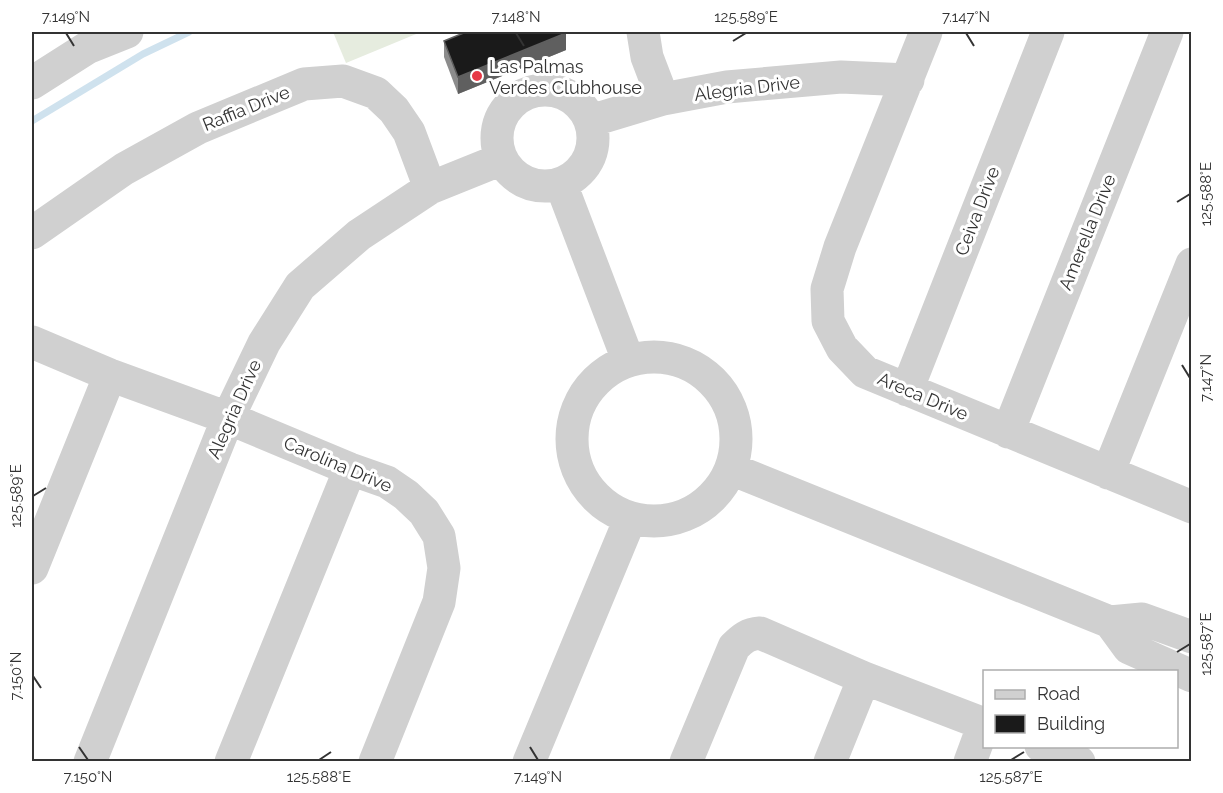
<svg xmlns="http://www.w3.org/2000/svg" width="1223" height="793" viewBox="0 0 1223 793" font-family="Raleway,sans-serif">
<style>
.grass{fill:#e6ecdf}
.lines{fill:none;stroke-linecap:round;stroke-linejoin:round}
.stream{stroke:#cfe2ee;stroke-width:7}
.minor{stroke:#d0d0d0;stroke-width:33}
.wall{fill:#8c8c8c}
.shaded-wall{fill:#5f5f5f}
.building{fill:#1a1a1a;stroke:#5f5f5f;stroke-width:1.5}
.ticks{fill:none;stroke:#333;stroke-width:2}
.poi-dot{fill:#e63946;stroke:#fff;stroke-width:2}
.labels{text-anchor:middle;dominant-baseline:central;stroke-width:6;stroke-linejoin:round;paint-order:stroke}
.poi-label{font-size:18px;fill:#333;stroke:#fff;text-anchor:start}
.street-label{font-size:18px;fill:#333;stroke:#fff}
.neatline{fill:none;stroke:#333;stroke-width:2}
.ticks-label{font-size:15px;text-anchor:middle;fill:#333}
</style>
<rect width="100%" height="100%" fill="#fff"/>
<path class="grass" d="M333,32H421L346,63Z"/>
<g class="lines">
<path class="stream" d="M32,121L143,54L189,32"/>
<path class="minor" d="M643,32L647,57L663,99
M926,32L840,247L827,289L828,321L842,348L865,372L1192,507
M32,83L87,48L127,32
M497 138a48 48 0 1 1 96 0a48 48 0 1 1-96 0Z
M590,121L663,99L727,87L841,77L908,80
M561,184L628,360
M32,233L124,169L198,128L304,84L343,81L376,93L394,110L409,132L430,188
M32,342L110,375L228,418L350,469L387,482L406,495L424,512L439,536L444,568L439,602L375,762
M572 439a82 82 0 1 1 164 0a82 82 0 1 1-164 0Z
M907,390L1048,32
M1008,432L1167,32
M731,469L1110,622L1142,619L1192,637
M1108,473L1192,264
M32,568L110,375
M1110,622L1129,648L1192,676
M1041,746L1079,762
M90,762L228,418L264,343L300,286L359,235L430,188L502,159
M231,762L350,469
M529,762L630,519
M686,762L734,647C743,638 748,634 760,633L864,678L984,724
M830,762L864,678
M970,762L984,724"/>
</g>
<path class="wall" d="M444,41L566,50L458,94L444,57Z"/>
<path class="shaded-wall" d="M566,33V50L458,94V77Z"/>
<path class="building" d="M466,32H565L566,33L458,77L444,41Z"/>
<path class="ticks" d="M66,33L74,46M516,33L524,46M966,33L974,46M733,41L746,33M1177,202L1190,194M1182,365L1190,378M33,496L46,488M1177,652L1190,644M33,676L41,688M79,747L88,760M530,747L538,760M319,760L331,752M1011,760L1024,752"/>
<circle class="poi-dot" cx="477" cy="76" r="6"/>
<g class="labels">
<g class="poi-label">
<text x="489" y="66">Las Palmas<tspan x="489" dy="21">Verdes Clubhouse</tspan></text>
</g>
<g class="street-label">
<text transform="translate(747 88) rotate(-7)">Alegria Drive</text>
<text transform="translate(246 108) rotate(-22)">Raffia Drive</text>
<text transform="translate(977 211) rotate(-69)">Ceiva Drive</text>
<text transform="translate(1087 232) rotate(-68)">Amerella Drive</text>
<text transform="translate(923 396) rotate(23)">Areca Drive</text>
<text transform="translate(234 409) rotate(-66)">Alegria Drive</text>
<text transform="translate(338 464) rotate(23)">Carolina Drive</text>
</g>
</g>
<rect width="1223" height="793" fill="none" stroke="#ffffff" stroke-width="66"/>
<rect x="983" y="670" width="195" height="78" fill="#ffffff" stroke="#adadad" stroke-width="1.5"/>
<rect x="995" y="690" width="30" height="9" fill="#d0d0d0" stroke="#adadad" stroke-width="1.5"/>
<text x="1037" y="700" font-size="18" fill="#333333">Road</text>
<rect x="995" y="715" width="30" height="18" fill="#1a1a1a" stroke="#adadad" stroke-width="1.5"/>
<text x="1037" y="730" font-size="18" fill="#333333">Building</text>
<rect x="33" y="33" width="1157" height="727" class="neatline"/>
<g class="ticks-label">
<text x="66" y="22">7.149°N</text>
<text x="516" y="22">7.148°N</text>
<text x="746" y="22">125.589°E</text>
<text x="966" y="22">7.147°N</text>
<text transform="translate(1206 194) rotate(-90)" y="5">125.588°E</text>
<text transform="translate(1206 378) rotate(-90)" y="5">7.147°N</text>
<text transform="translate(16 496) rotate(-90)" y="5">125.589°E</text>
<text transform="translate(1206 644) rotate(-90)" y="5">125.587°E</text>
<text transform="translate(16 676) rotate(-90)" y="5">7.150°N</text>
<text x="88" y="782">7.150°N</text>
<text x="319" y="782">125.588°E</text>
<text x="538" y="782">7.149°N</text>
<text x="1011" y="782">125.587°E</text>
</g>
</svg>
